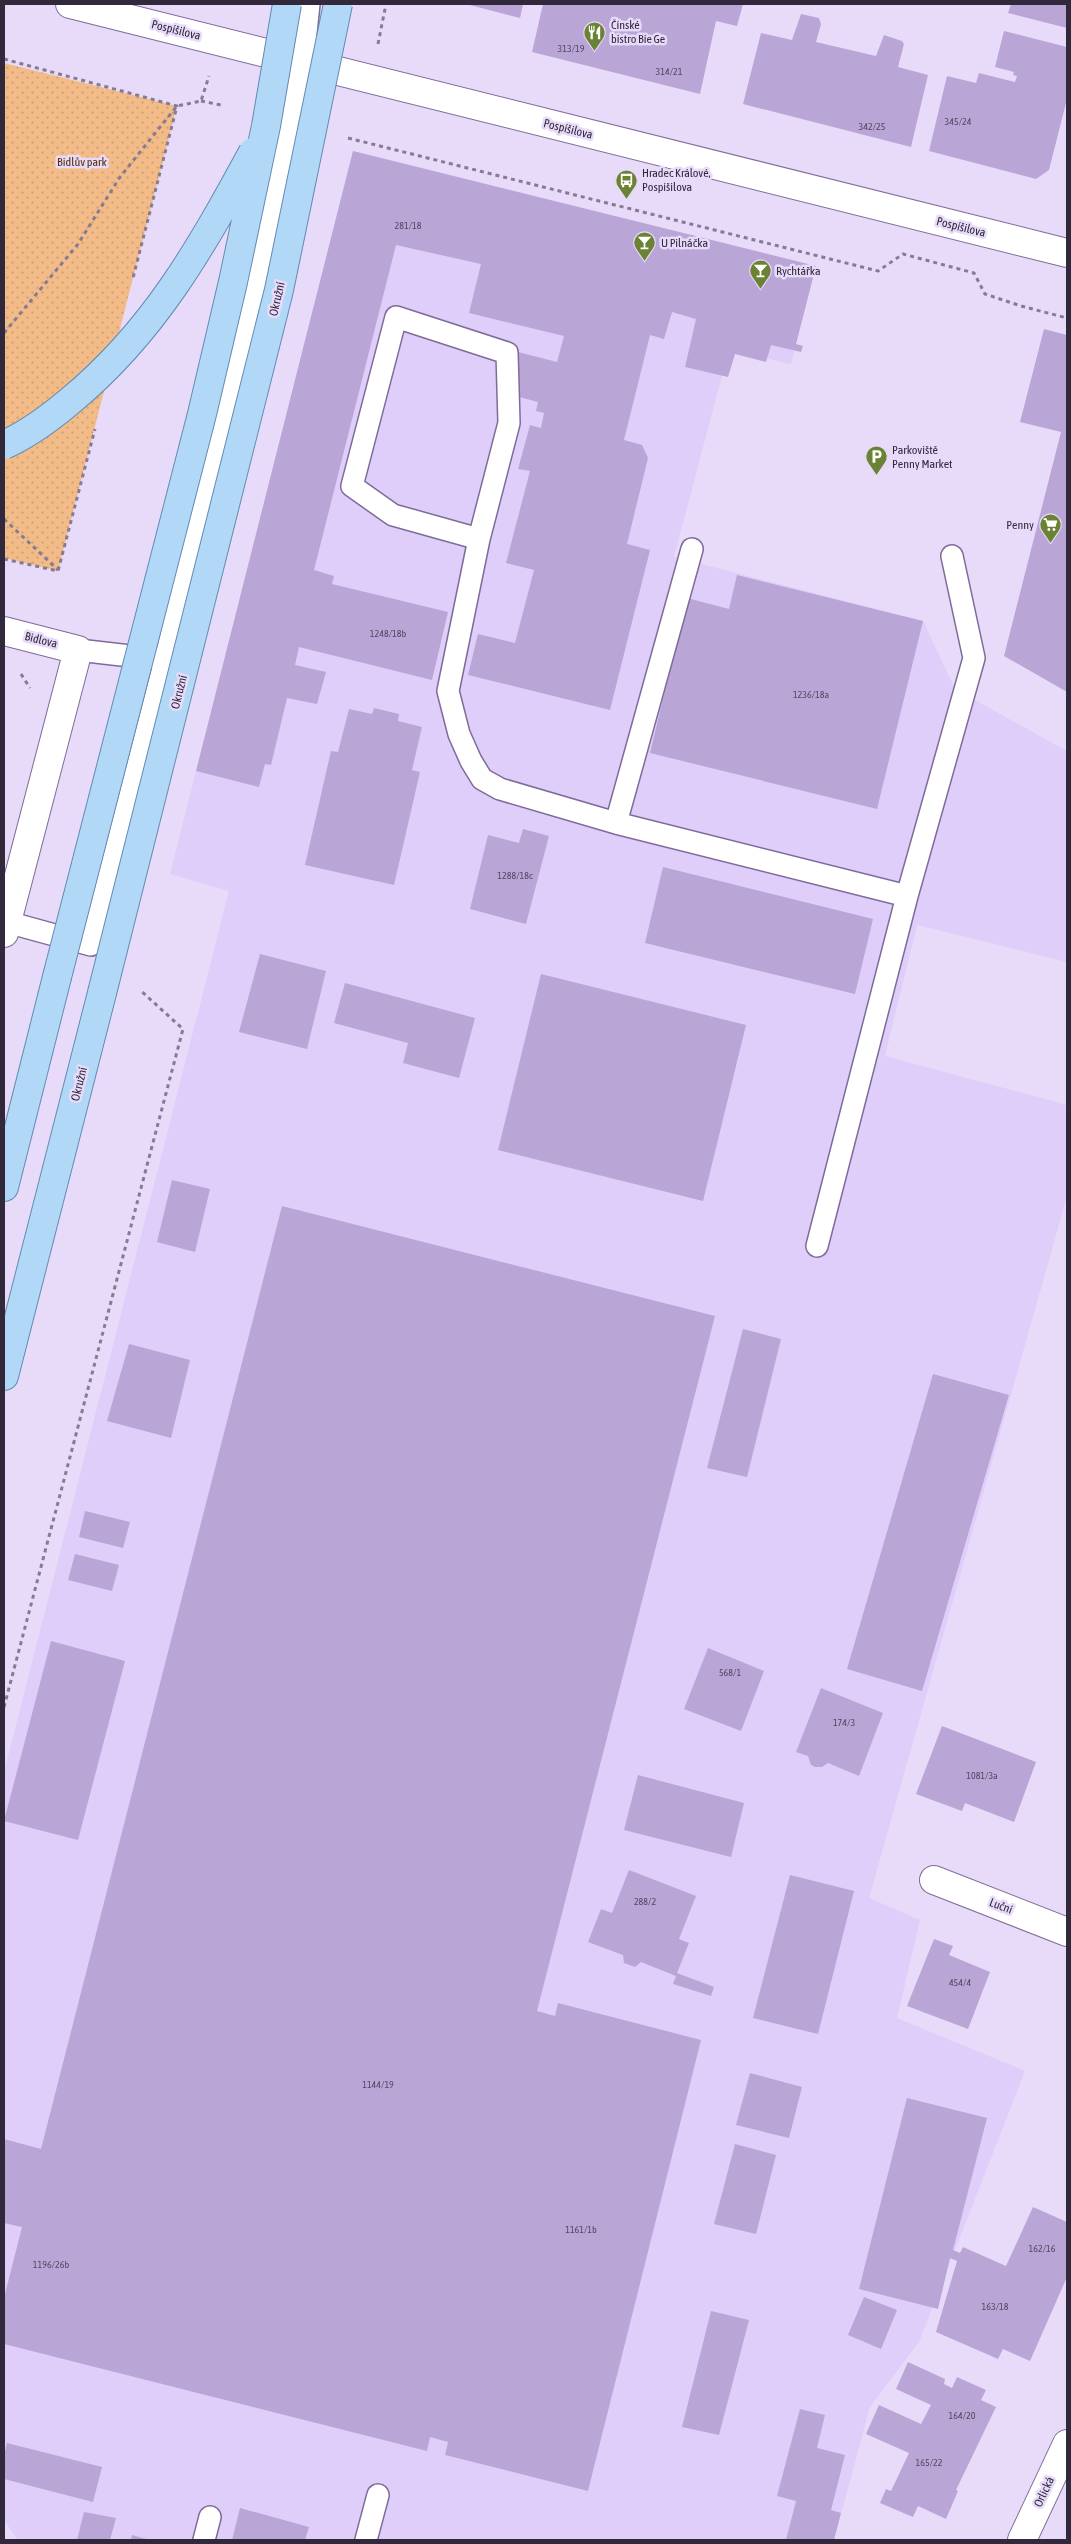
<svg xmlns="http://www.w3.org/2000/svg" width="1071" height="2544" viewBox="0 0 1071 2544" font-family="'Asap Condensed',sans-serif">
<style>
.built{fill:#dfcdfa}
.park{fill:url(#park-dots)}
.building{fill:#baa6d6}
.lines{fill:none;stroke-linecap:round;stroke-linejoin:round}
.service-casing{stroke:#7f6b98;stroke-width:24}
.minor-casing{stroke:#7f6b98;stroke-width:30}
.tertiary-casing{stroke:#7f6b98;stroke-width:30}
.primary-casing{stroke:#638ab2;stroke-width:30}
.path{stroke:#857b93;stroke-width:3;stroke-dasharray:4 4;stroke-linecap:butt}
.service{stroke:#fff;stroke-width:21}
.minor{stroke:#fff;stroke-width:28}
.tertiary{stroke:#fff;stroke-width:28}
.primary{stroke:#b2d8f7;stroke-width:28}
.primary-bridge-casing{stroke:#638ab2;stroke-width:30;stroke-linecap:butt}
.primary-bridge{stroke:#b2d8f7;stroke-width:28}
.labels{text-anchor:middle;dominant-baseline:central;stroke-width:5;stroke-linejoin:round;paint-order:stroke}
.number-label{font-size:10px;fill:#534862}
.poi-label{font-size:12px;fill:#31283c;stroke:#e7dbf9;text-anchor:start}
.street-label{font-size:12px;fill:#31283c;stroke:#e7dbf9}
.park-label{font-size:12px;fill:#532f05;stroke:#e7dbf9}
</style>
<defs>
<pattern id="park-dots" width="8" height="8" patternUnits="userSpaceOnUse" patternTransform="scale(1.25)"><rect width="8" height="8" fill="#f2bb87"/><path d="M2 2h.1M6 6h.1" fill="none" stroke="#d0a175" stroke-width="1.8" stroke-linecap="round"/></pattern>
</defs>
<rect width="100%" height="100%" fill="#e7dbf9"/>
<path class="built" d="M353,151L816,266L791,364L729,349L674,557L923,621L955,689L1067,751V962L917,925L885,1056L1067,1105V1196L869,1898L920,1920L897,2018L1025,2071L919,2342L870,2407L834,2540H18L4,2520V1772L229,891L170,874Z"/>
<path class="park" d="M4,63L177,106L58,571L4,558Z"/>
<path class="building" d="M466,4H523L520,18Z
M543,4H743L737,26L716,21L700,94L532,52Z
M1011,4H1067V28L1008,13Z
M801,14L819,18L821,24L816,42L876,56L884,35L902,41L904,44L898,67L928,75L911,147L743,104L761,33L792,40Z
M1004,31L1067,47V99L1049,170L1036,179L929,151L947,76L976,83L979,73L1015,82L1017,76L1013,75L1014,72L995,67Z
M353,151L816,266L796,344L803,346L801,352L771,345L766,362L735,354L728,377L685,367L696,319L672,312L664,339L650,335L624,440L642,445L648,458L627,544L650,550L610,710L468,675L478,634L515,643L534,570L506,563L530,471L518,469L530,425L541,428L544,413L536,411L538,402L512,395L508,391L518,352L557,362L564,336L469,313L481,264L396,245L314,570L334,576L332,584L448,612L432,680L299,647L295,665L326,672L317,704L287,698L271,765L265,764L259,787L196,771Z
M1044,329L1067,335V692L1004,656L1061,432L1020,422Z
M737,575L923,621L877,809L650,753L687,598L729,609Z
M374,708L399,714L398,721L422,727L412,770L420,772L394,885L305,865L331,751L338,752L349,709L372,714Z
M523,829L549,836L526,924L470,909L488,835L519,843Z
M663,867L873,919L855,994L645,943Z
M260,954L326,971L307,1049L239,1032Z
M541,974L746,1025L703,1201L498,1150Z
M345,983L475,1018L459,1078L403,1063L408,1043L334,1023Z
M172,1180L210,1189L195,1252L157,1242Z
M282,1206L715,1316L537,2011L555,2016L558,2003L701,2040L588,2491L445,2455L448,2442L430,2437L427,2451L4,2344V2298L22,2227L4,2223V2139L41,2149Z
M743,1329L781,1339L747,1477L707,1468Z
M129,1344L190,1360L171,1438L107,1421Z
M933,1374L1009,1395L922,1691L847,1669Z
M85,1511L130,1522L123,1548L79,1537Z
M75,1554L119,1565L112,1591L68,1580Z
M51,1641L125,1661L78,1840L4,1821Z
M708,1648L764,1671L741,1731L684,1709Z
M821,1688L883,1713L859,1776L828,1763L822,1767H815L811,1765L808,1756L796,1752Z
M942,1726L1036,1762L1014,1822L965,1803L962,1811L916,1794Z
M638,1775L744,1803L731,1857L624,1830Z
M629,1870L696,1896L679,1939L689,1943L677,1973L714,1987L711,1996L673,1984L676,1976L641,1962L635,1967L624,1963L623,1955L588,1942L601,1909L612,1913Z
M790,1875L854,1891L818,2034L753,2018Z
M934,1939L953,1946L949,1955L990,1972L968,2029L907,2006Z
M750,2073L802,2087L789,2138L736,2125Z
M907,2098L987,2118L953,2250L960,2253L963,2247L1006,2266L1033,2207L1067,2222V2277L1030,2361L1003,2349L998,2359L936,2332L957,2261L950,2258L938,2309L859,2289Z
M735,2144L776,2155L756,2234L714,2224Z
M864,2297L897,2310L881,2349L848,2335Z
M711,2311L749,2320L719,2435L682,2427Z
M908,2362L945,2379L944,2384L952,2388L957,2377L986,2390L981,2400L996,2407L956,2490L958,2491L946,2519L918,2506L913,2517L880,2503L886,2489L891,2491L909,2453L866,2434L879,2405L921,2424L931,2405L896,2389Z
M800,2409L825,2415L817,2448L845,2455L831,2510L841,2513L834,2540H786L796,2501L777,2496Z
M7,2443L102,2467L93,2502L4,2479V2456Z
M240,2508L309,2527L305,2540H232Z
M84,2512L116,2518L110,2540H77Z
M132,2535L150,2540H131Z"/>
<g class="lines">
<defs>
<path id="service" d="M479,539L509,423L507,353L396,317L352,486L393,515L479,539L448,691L459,734L471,761L482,779L500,789L616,823
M692,549L616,823L907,896
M78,650L165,660L246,327L303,62L309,4
M7,922L91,945L165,660
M817,1246L907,896L974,658L952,556
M204,2540L210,2517
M366,2540L378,2495"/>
<path id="minor" d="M4,631L78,650L4,933
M934,1880L1067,1932
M1022,2540L1067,2444"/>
<path id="tertiary" d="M70,4L1067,253"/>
<path id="primary" d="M4,1187L57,977
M4,1376L102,993"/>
</defs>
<use href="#service" class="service-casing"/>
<use href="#minor" class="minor-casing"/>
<use href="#tertiary" class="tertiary-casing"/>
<use href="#primary" class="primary-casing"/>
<path class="path" d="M378,44L386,4
M4,59L177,106L133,278
M201,101L221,105
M348,138L878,271L903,254L974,273L985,294L1021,306L1067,318
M4,333L78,244L120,177L177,106L201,101L209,76
M4,519L58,570
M4,559L58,571L95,429
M21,674L30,688
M4,1707L183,1029L140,990"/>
<use href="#service" class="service"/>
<use href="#minor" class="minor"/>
<use href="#tertiary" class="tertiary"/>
<use href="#primary" class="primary"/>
<defs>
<path id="primary-bridge" d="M4,445C28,434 50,418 70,401C154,332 202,246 253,152
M57,977L202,414L233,282L266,126L287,4
M102,993L279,290L338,4"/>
</defs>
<use href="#primary-bridge" class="primary-bridge-casing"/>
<use href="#primary-bridge" class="primary-bridge"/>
</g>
<defs>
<symbol id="restaurant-pin" viewBox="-11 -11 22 30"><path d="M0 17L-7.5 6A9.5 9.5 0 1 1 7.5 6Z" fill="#6a8234" stroke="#e7dbf9"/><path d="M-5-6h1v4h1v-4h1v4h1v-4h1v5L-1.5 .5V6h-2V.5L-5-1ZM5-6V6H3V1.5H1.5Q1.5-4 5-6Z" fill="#fff"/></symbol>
<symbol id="bus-pin" viewBox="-11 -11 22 30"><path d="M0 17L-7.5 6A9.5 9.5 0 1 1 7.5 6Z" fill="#6a8234" stroke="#e7dbf9"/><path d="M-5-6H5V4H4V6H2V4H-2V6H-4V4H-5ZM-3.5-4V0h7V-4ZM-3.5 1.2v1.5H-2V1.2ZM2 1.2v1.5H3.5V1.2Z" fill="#fff"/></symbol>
<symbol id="bar-pin" viewBox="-11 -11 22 30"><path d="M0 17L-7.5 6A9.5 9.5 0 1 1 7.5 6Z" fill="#6a8234" stroke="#e7dbf9"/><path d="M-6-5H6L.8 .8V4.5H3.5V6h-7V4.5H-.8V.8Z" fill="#fff"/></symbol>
<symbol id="parking-pin" viewBox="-11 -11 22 30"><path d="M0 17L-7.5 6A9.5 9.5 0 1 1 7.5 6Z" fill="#6a8234" stroke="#e7dbf9"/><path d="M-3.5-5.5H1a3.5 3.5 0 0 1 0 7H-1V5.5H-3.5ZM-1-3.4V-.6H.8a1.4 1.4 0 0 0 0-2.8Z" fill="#fff"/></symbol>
<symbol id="supermarket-pin" viewBox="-11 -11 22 30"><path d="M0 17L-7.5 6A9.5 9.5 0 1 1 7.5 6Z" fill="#6a8234" stroke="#e7dbf9"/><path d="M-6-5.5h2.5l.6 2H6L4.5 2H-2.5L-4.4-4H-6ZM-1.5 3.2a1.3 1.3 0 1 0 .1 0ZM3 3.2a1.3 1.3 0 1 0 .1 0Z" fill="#fff"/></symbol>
</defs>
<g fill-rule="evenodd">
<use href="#restaurant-pin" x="582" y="20" width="25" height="34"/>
<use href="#bus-pin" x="614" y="168" width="25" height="34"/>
<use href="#bar-pin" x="632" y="230" width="25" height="34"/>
<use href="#bar-pin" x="748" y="258" width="25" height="34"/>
<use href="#parking-pin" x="864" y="444" width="25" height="34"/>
<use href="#supermarket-pin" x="1038" y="512" width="25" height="34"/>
</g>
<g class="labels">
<g class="number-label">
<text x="571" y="48">313/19</text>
<text x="669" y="71">314/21</text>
<text x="958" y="121">345/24</text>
<text x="872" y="126">342/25</text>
<text x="408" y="225">281/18</text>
<text x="388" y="633">1248/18b</text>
<text x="811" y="694">1236/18a</text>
<text x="515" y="875">1288/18c</text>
<text x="730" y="1672">568/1</text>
<text x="844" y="1722">174/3</text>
<text x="982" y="1775">1081/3a</text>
<text x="645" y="1901">288/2</text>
<text x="960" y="1982">454/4</text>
<text x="378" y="2084">1144/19</text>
<text x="581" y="2229">1161/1b</text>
<text x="1042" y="2248">162/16</text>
<text x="51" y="2264">1196/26b</text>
<text x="995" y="2306">163/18</text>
<text x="962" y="2415">164/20</text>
<text x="929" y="2462">165/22</text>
</g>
<g class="poi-label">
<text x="611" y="25">Čínské<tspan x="611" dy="14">bistro Bie Ge</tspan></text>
<text x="642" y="173">Hradec Králové,<tspan x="642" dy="14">Pospíšilova</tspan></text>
<text x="661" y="243">U Pilnáčka</text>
<text x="776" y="271">Rychtářka</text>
<text x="892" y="450">Parkoviště<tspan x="892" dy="14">Penny Market</tspan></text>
<text x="1034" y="525" text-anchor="end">Penny</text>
</g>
<g class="street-label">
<text transform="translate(176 30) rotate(14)">Pospíšilova</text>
<text transform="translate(568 129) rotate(14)">Pospíšilova</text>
<text transform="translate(961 227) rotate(14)">Pospíšilova</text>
<text transform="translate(277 299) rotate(-77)">Okružní</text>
<text transform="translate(41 640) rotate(14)">Bidlova</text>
<text transform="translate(179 692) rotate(-76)">Okružní</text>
<text transform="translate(79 1084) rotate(-76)">Okružní</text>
<text transform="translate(1001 1906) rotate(21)">Luční</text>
<text transform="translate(1044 2492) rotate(-65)">Orlická</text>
</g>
<g class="park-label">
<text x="82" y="162">Bidlův park</text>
</g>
</g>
<rect width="1071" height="2544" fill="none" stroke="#31283c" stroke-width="10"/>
</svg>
